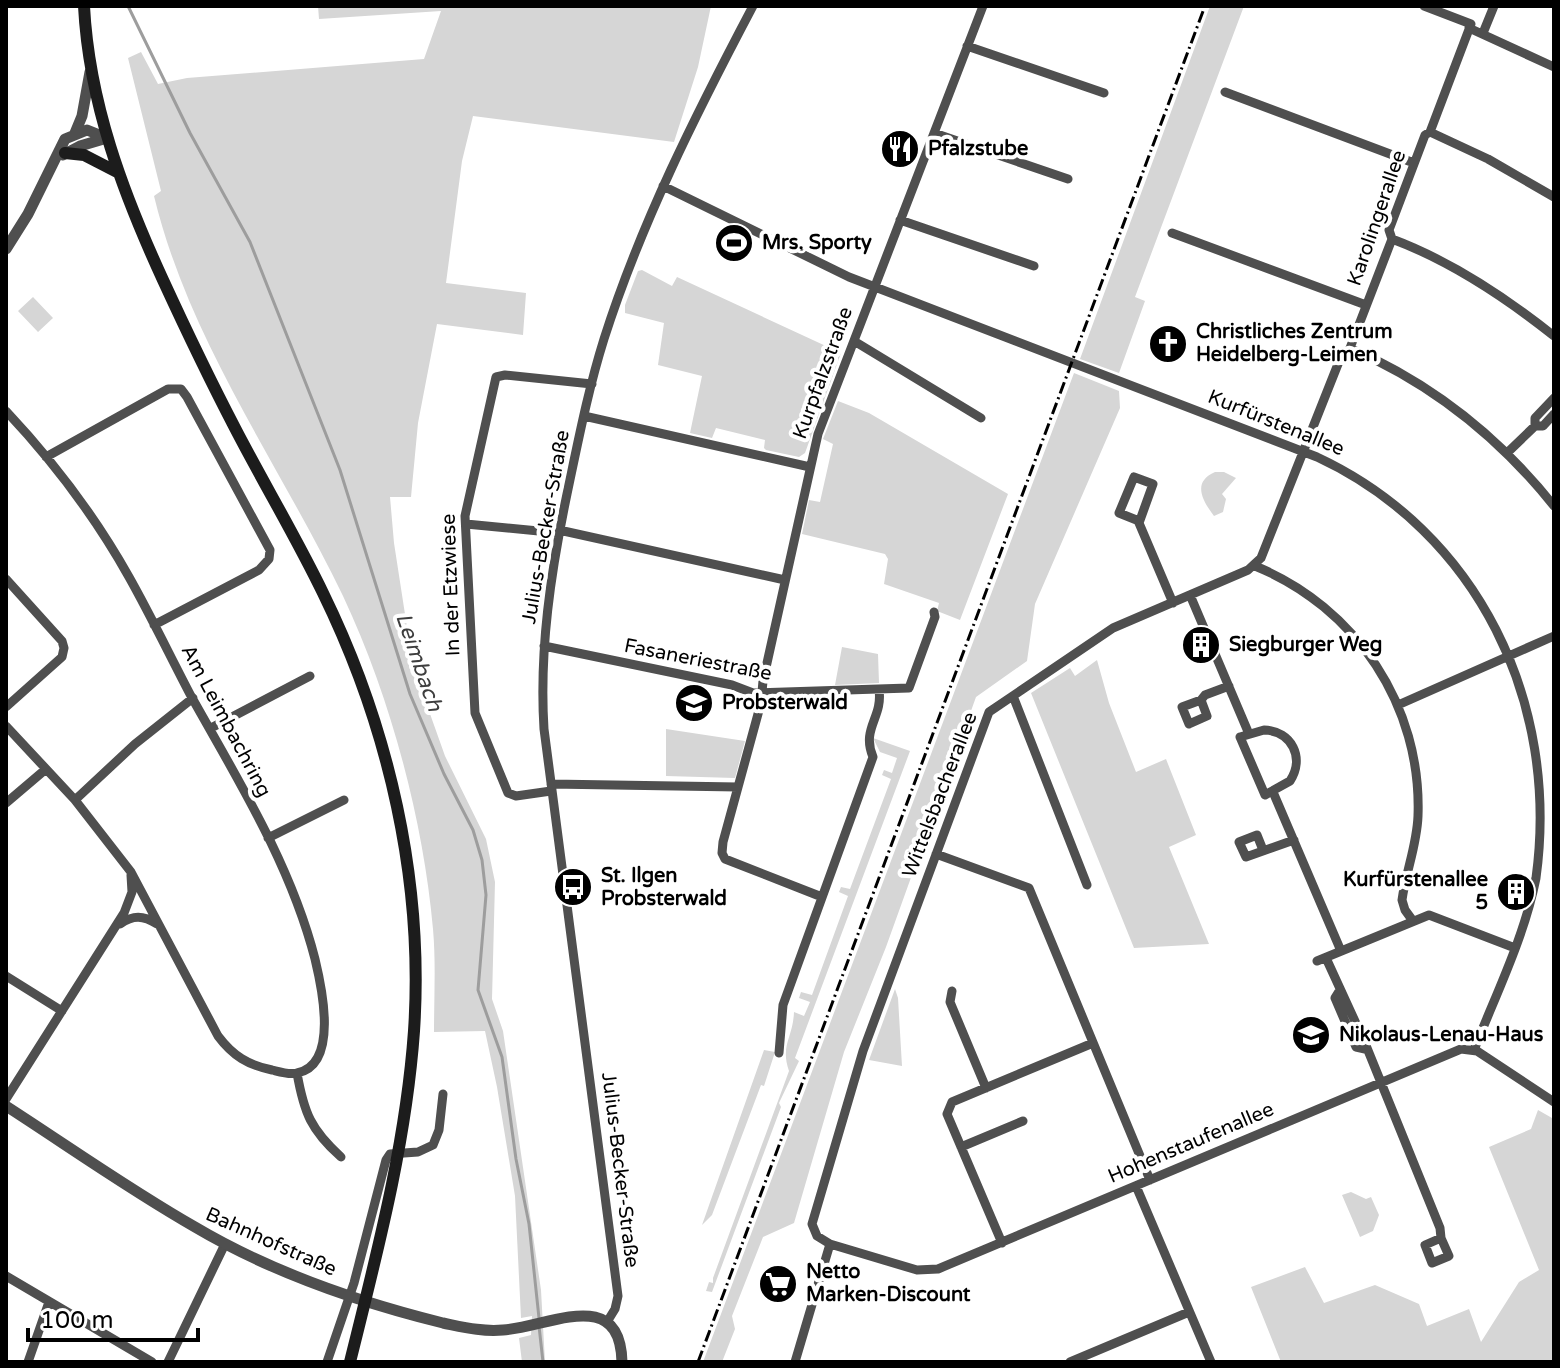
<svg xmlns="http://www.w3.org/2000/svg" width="1560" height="1368" viewBox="0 0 1560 1368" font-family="'Varela Round',sans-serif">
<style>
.green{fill:#d6d6d6}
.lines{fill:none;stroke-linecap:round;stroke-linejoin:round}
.stream{stroke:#9d9d9d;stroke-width:3}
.minor{stroke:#4f4f4f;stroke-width:9}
.tertiary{stroke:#4f4f4f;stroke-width:11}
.secondary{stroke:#1c1c1c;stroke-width:12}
.rail{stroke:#000;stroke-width:3;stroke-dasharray:12 4 2 4;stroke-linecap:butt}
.labels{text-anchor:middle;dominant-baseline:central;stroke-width:8;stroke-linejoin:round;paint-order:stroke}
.poi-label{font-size:20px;font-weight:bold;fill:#000;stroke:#fff;text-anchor:start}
.street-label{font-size:20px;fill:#000;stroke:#fff}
.water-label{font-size:22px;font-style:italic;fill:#3e3e3e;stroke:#fff}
</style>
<rect width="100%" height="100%" fill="#fff"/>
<path class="green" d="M318,6H711L698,67L674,142L473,116L462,161L446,283L526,293L523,335L437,324L418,423L411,497H390L394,543L413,666L445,756L486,839L495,882L492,999L503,1031L541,1290L545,1362H522L519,1338L531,1335L532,1316L521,1318L515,1196L497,1087L485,1031L434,1032C434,998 436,963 433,929C423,818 390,696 343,596C279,463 189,341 154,196L161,191L128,58L141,52L158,84L187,78L424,59L441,11L319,19Z
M1210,6H1244L1135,297L1145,301L1119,373L1080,359Z
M642,270L672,286L677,277L841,353L805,453L799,457L766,450L764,448L765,440L716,428L712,438L690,433L702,376L658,365L664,323L625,313V305L638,271Z
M33,297L53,318L38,332L18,311Z
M1074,373L1119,391L1120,408L1035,604L1027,661L976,697L886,947L844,1052L794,1223L763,1237L732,1316L735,1329L722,1362H703Z
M838,401L869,413L1008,494L960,620L937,611L939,603L884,584L888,559L885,554L802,534L809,500L820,502L833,444L823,439Z
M1215,472H1224L1236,478L1222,494L1226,499L1223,512L1214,516C1202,500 1192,482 1215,472Z
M842,647L878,654L879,683L835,685Z
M1097,660L1109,703L1136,772L1166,759L1196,835L1169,847L1209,944L1134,948L1031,693L1070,668L1075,676Z
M666,729L745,741L735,778L666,776Z
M873,738L910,751L795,1058L799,1061L779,1103L781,1107L712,1292L706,1291L709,1282L713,1283V1278L789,1071C780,1045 793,1038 794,1012L804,1016L810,1002L799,998L801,992L812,995L848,896L839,892L841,887L850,889L891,779L882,775L884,770L892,773L897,758L880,752Z
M895,989L898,998L902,1066L869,1060Z
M764,1050L775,1052L764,1086L761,1085L712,1215L702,1225Z
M1538,1110L1552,1118L1554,1113V1362H1281L1251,1287L1305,1267L1324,1303L1375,1285L1419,1304L1427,1326L1469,1309L1481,1342L1519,1282L1539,1270L1489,1147L1531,1129Z
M1351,1192L1366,1199L1371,1197L1379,1215L1373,1231L1360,1237L1342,1195Z"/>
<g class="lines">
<path class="stream" d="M128,6L190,133L250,242L340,470L410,694L444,774L473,830L482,860L486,895L478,990L502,1057L516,1159L529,1224L539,1318
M539,1326L543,1362"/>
<path class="minor" d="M1424,6L1471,24L1430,132L1425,135L1389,230L1392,239L1350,348L1340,359L1261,558L1248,570L1113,628L989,712L863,1051L812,1224L817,1236L830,1244L917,1270L938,1269L1461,1049L1477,1051L1554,1102
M1469,28L1554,67
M1483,33L1494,6
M967,46L1104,93
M1225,92L1414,163
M1430,132L1488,159L1554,197
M934,133L1068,179
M663,186L849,277L1317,457C1478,532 1560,702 1536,878C1524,938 1496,994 1474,1050
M900,220L1034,266
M1172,233L1366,305
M1392,239C1451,261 1505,297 1554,336
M854,341L981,418
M1350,348C1431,383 1499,437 1554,506
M6,411C52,460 96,518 129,577C151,616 170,656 191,696C238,780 291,865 315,959C322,988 339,1065 297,1073C289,1075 280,1072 272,1070C248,1065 233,1056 218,1036L131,872L75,800L6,726
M584,416L810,467
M1535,426V418L1554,398
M1507,453L1535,426H1543L1554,414
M46,457L168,389H181L187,397L270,550L269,559L259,570L154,625
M1139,521L1119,513L1134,477L1153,484L1139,523L1173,603
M466,524L559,533
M559,530L785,580
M1255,566C1356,607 1422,706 1418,816C1417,845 1406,871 1402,900L1405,910L1413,921
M6,579L62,641L64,648L62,657L6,707
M1190,595L1249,734
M544,646L732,685L753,693L909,688L935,617L934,612
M1013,696L1087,885
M1201,700L1182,707L1189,724L1207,716L1201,700L1205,695L1229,686
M1398,705L1554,636
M211,728L310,676
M1264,730C1292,731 1305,758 1290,781L1265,795L1240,737Z
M551,784L738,787
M551,791L516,796L508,793L475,713L465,516L496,377L505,375L592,384
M1273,792L1341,951
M75,800L135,744L193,698
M6,803L46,769
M268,838L344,800
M1263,850L1257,835L1239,842L1246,857L1294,840
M936,854L1029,888L1150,1180
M822,897L725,859L722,853L723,842L761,703L763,681L818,434L983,6
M120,924C133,915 143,915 157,924
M1326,958L1365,1043L1440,1228L1441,1238L1449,1256L1432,1263L1425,1245L1441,1238
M1317,961L1429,915L1515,948
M6,976L62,1011
M1340,990L1335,998L1356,1047L1365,1049
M952,991L950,1002L986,1088
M779,1053L783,1005L873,757C861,728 883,718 879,690
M297,1073C304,1113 311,1130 341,1157
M6,1099L124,913L132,892L131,875
M961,1147L1023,1121
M1136,1186L1211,1362
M1002,1243L947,1114L952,1102L1093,1043
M6,1276L152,1362
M607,1322L615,1309L618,1296L544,729C539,650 551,571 567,494C578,442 588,390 604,339C641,223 696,114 753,6
M28,1362L49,1302
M168,1362L225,1244
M327,1362L354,1283L386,1160L390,1154L418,1152L433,1145L439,1130L443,1094
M795,1362L830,1244
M1070,1362L1189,1312"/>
<path class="tertiary" d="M75,133L82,116L90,72
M63,155L80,146L107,138
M6,249L28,214L65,139L87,130L107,138
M6,1106C68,1146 130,1190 195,1227C271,1272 358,1302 443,1323C463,1327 483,1332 503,1330C549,1327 620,1285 622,1362"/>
<path class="secondary" d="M84,6C89,103 123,193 163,280C186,330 210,380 235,428C264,484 296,537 323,593C389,728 424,881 414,1031C406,1144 377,1253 350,1362
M65,153L84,155L117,172"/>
<path class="rail" d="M698,1362L1205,6"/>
</g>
<defs>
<symbol id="restaurant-disc" viewBox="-11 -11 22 22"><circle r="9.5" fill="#000" stroke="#fff"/><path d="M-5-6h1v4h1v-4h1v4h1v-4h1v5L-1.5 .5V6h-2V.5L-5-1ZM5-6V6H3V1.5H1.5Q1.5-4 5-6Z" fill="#fff"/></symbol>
<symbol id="stadium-disc" viewBox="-11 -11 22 22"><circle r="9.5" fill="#000" stroke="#fff"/><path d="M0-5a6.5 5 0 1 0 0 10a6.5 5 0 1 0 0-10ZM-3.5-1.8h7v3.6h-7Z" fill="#fff"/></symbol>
<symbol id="church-disc" viewBox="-11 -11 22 22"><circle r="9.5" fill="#000" stroke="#fff"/><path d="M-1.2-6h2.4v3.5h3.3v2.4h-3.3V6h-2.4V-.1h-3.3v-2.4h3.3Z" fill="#fff"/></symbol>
<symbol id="building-disc" viewBox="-11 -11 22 22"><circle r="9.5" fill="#000" stroke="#fff"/><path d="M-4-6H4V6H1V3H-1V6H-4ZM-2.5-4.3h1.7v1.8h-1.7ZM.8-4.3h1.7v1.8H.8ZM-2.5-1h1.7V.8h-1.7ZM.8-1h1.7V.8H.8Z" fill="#fff"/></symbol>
<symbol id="school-disc" viewBox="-11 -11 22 22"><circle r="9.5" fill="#000" stroke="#fff"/><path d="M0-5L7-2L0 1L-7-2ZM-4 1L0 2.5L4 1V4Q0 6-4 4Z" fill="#fff"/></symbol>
<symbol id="bus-disc" viewBox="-11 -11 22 22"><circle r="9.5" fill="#000" stroke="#fff"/><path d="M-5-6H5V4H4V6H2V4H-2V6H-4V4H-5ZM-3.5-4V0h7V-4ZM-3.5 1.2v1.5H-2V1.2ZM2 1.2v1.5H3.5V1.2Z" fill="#fff"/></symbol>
<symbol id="supermarket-disc" viewBox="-11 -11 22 22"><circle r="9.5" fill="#000" stroke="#fff"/><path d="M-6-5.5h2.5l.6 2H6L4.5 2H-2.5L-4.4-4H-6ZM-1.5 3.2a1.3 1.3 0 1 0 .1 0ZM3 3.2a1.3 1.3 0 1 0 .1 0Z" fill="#fff"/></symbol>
</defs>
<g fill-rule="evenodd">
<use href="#restaurant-disc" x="878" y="127" width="44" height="44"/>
<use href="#stadium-disc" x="712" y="221" width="44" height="44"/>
<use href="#church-disc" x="1146" y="322" width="44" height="44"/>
<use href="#building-disc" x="1179" y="623" width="44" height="44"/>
<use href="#school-disc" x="672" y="681" width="44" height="44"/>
<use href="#bus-disc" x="551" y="865" width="44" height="44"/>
<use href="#building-disc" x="1494" y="870" width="44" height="44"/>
<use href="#school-disc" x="1289" y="1013" width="44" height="44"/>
<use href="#supermarket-disc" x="756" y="1262" width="44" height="44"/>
</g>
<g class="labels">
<g class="poi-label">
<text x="928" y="149">Pfalzstube</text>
<text x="762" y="243">Mrs. Sporty</text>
<text x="1196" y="332">Christliches Zentrum<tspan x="1196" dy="23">Heidelberg-Leimen</tspan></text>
<text x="1229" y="645">Siegburger Weg</text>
<text x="722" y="703">Probsterwald</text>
<text x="601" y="876">St. Ilgen<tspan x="601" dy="23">Probsterwald</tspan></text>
<text x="1488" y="880" text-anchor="end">Kurfürstenallee<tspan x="1488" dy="23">5</tspan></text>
<text x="1339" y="1035">Nikolaus-Lenau-Haus</text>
<text x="806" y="1272">Netto<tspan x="806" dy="23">Marken-Discount</tspan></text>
</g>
<g class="street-label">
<text transform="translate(1377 218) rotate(-71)">Karolingerallee</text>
<text transform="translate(823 373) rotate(-70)">Kurpfalzstraße</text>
<text transform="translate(1276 423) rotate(22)">Kurfürstenallee</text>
<text transform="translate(546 527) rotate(-80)">Julius-Becker-Straße</text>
<text transform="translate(451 585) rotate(-92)">In der Etzwiese</text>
<text transform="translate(698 660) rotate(11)">Fasaneriestraße</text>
<text transform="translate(226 721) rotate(62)">Am Leimbachring</text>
<text transform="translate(940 795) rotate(-69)">Wittelsbacherallee</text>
<text transform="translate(1191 1143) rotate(-23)">Hohenstaufenallee</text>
<text transform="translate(620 1170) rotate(83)">Julius-Becker-Straße</text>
<text transform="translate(271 1242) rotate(24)">Bahnhofstraße</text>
</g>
<g class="water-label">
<text transform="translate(419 662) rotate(71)">Leimbach</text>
</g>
</g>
<rect width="1560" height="1368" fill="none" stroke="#000000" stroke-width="16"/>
<path d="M28 1328v12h170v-12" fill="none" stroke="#000000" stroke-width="4"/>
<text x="40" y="1328" font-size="24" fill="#000000" stroke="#ffffff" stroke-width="6" paint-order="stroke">100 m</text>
</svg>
